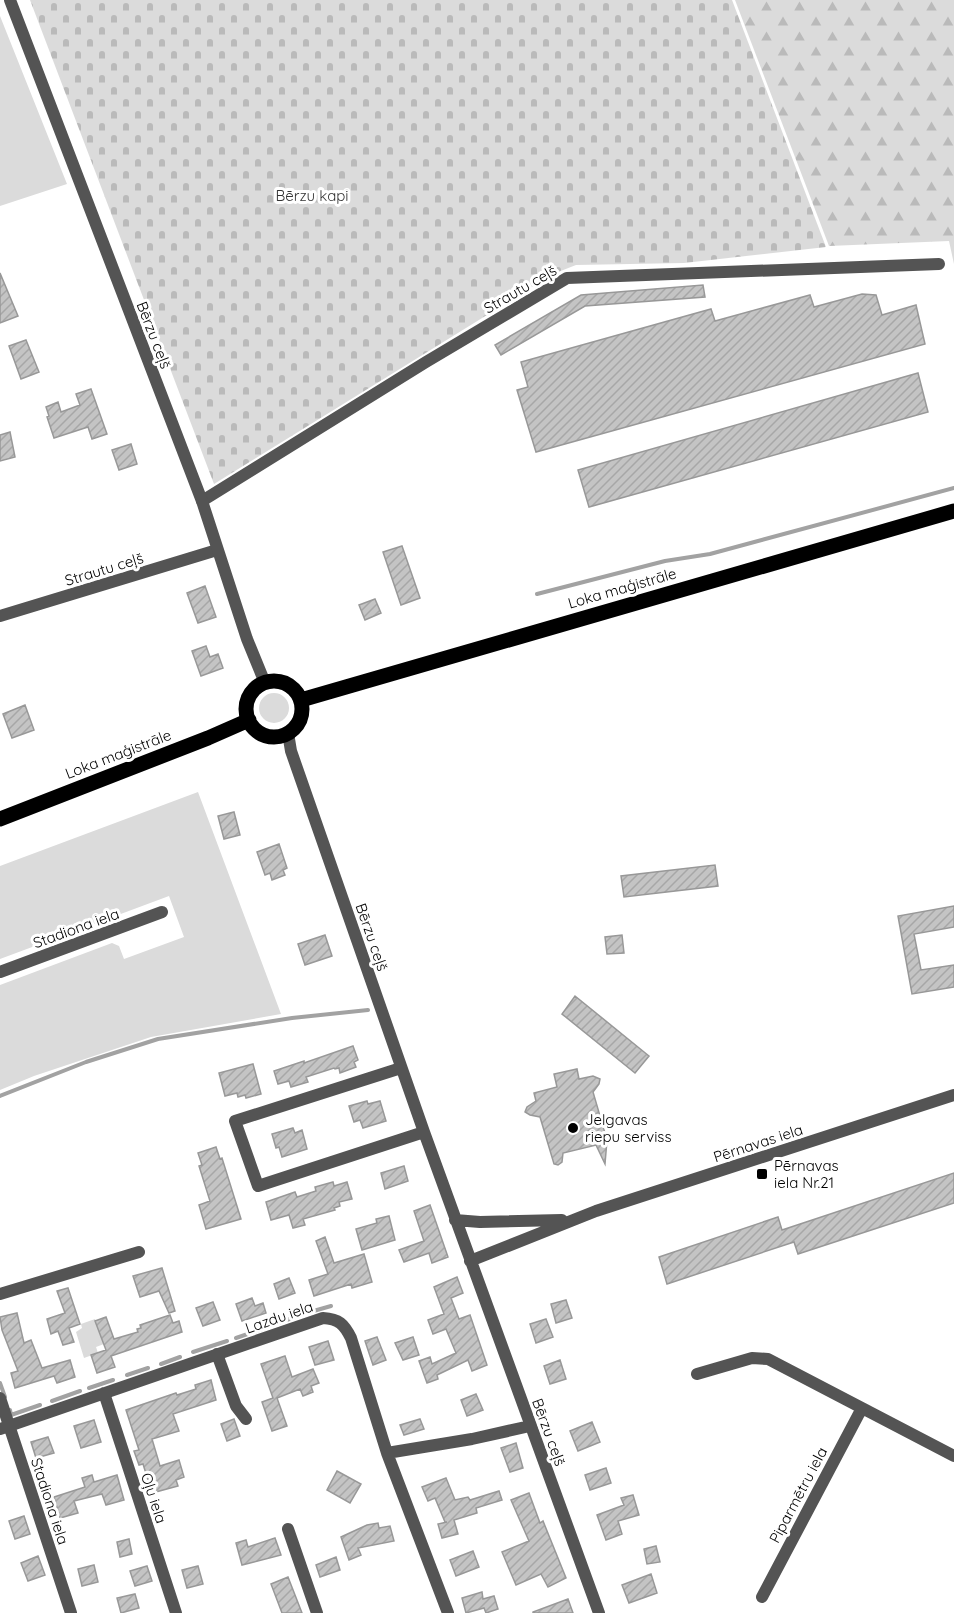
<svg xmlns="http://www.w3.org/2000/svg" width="954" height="1613" viewBox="0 0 954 1613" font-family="Quicksand,sans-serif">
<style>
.green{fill:#dbdbdb}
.forest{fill:url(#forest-firs)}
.cemetery{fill:url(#cemetery-stones)}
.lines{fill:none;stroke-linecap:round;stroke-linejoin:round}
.stream{stroke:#a2a2a2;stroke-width:4}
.building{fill:url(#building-hatch);stroke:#989898;stroke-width:1.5}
.minor{stroke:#545454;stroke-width:12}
.tertiary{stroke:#545454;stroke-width:12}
.primary{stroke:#000;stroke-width:15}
.poi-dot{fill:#000;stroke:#fff;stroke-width:2}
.labels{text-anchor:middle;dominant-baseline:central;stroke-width:6;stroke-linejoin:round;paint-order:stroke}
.park-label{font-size:15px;fill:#323232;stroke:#fff}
.street-label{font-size:15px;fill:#000;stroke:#fff}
.poi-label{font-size:15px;fill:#000;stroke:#fff;text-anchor:start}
</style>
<defs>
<pattern id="forest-firs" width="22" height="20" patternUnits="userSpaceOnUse" patternTransform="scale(1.5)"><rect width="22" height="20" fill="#dbdbdb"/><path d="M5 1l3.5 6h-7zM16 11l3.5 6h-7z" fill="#bababa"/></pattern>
<pattern id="cemetery-stones" width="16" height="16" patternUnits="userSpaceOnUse" patternTransform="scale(1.5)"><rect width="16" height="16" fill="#dbdbdb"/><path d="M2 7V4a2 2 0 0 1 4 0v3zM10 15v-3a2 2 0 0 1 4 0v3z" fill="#bababa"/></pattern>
<pattern id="building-hatch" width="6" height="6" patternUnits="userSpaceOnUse" patternTransform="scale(1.5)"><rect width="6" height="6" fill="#c4c4c4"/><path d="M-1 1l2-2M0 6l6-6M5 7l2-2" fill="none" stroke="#a7a7a7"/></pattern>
</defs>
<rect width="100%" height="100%" fill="#fff"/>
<path class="green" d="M0,16L67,184L0,206Z
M259 708a15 15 0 1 1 30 0a15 15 0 1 1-30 0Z
M198,792L281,1014L151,1037L34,1076L0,1090V985L112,943L119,946L124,959L184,937L169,896L0,959V866Z
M95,1319L104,1344L96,1347L98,1353L84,1358L76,1332L82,1328L81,1324Z"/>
<path class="forest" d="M735,0H954V264L949,241L829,246Z"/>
<path class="cemetery" d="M30,0H732L826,247L684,263L576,265L553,274L214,484Z"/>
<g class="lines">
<path class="stream" d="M537,594L665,561L710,554L954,488
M0,1096L86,1062L158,1039L292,1018L368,1010
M310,1312L331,1306
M272,1325L298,1316
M236,1338L262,1329
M193,1352L227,1341
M161,1364L180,1357
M127,1375L148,1368
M0,1383L5,1397
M89,1388L113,1380
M52,1401L80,1391
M10,1410L11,1415L40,1405"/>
</g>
<path class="building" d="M0,273L18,316L0,323Z
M703,285L705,297L585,306L501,355L495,345L581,295Z
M862,294L876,295L882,315L916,305L925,344L536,452L517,390L528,387L521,362L711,309L715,321L810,295L814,307Z
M26,340L39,372L21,379L9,346Z
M918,373L928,412L589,507L578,470Z
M91,389L107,434L92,439L88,427L54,438L47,417L49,416L46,407L58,402L61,412L80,405L76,394Z
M10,432L15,457L0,461V435Z
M131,444L137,464L119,470L112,450Z
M402,546L420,598L401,605L383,552Z
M205,586L216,617L198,623L187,593Z
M375,599L381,613L365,620L359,605Z
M206,646L210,657L218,654L223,668L201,676L192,651Z
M25,705L34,730L12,738L3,714Z
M234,812L240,835L224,839L218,816Z
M279,844L287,868L283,870L285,875L272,880L270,873L265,875L257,852Z
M715,865L718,886L624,897L621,876Z
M954,906V927L914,934L921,970L954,965V987L912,994L898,916Z
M325,935L332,956L305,965L298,944Z
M622,935L624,953L607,954L605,937Z
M575,996L649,1056L635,1073L562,1014Z
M353,1046L358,1060L354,1062L356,1067L340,1073L339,1068L335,1069L334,1068L306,1077L308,1082L291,1087L289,1081L278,1084L274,1071L304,1061V1063Z
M253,1064L261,1094L246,1098L245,1095L238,1097L237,1093L225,1096L219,1073Z
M577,1069L579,1079L593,1076L600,1079L599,1084L593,1092L607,1140L605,1164L596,1145L563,1153L562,1162L558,1165L554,1164L540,1117L530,1115L525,1112L527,1107L536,1101L534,1093L557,1087L554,1074Z
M367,1101L368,1104L380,1101L386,1121L363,1128L360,1120L354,1122L349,1106Z
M293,1128L295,1133L302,1130L307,1149L282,1157L279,1147L276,1148L272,1134Z
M216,1147L220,1159L222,1158L241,1219L206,1229L199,1205L210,1201L199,1166L202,1165L198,1153Z
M404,1166L408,1181L385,1189L381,1173Z
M954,1173V1203L798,1254L794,1242L667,1284L659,1257L778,1217L782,1230Z
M333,1182L334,1186L347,1182L352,1199L339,1202L340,1206L334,1208L335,1210L303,1219L305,1225L293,1228L289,1215L271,1220L266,1202L295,1192L297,1197L316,1191L315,1187Z
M430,1205L448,1257L432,1263L429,1253L404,1262L399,1250L424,1241L414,1211Z
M389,1216L395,1240L362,1250L356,1229L377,1223L376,1219Z
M325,1237L334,1263L364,1254L372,1282L352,1288L351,1284L314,1296L309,1280L328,1274L316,1241Z
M162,1268L175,1311L169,1313L159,1291L140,1297L133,1276Z
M457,1277L463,1293L451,1298L459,1319L470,1315L487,1365L472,1371L468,1360L437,1375L438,1379L427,1383L419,1361L430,1357L432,1364L456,1353L446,1329L433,1334L428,1320L444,1314L434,1287Z
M289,1278L295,1293L279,1299L274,1284Z
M68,1288L80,1324L69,1328L74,1342L63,1345L58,1331L51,1334L47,1319L65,1313L57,1291Z
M252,1298L255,1306L263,1303L266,1313L242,1321L236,1304Z
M566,1300L572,1318L556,1323L551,1304Z
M213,1302L220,1320L203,1326L196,1308Z
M17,1313L24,1343L31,1340L42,1368L70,1360L75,1377L57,1383L54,1376L15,1388L11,1373L18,1371L2,1330L0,1317Z
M170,1315L173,1323L179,1321L182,1332L111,1356L115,1367L97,1373L91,1355L106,1350L95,1321L106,1317L114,1339L138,1332L137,1329L141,1328L140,1325Z
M546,1319L553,1337L536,1343L530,1324Z
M377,1337L386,1360L373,1365L365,1341Z
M413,1337L419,1355L403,1360L395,1343Z
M328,1341L334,1360L315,1365L309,1347Z
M285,1356L292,1377L313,1369L319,1383L311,1386L313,1392L303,1396L300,1389L277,1398L287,1426L272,1431L262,1402L273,1398L261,1364Z
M560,1360L566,1379L550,1384L544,1366Z
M211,1380L216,1400L173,1414L179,1431L152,1439L160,1466L179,1460L184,1477L176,1480L178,1486L152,1493L143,1464L139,1465L134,1451L139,1450L126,1410L176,1393L177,1395L196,1389L195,1385Z
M476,1394L483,1410L467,1416L461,1400Z
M234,1419L240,1436L227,1441L221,1424Z
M420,1419L424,1429L404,1435L400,1425Z
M94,1420L101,1442L81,1448L74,1426Z
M592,1422L600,1442L578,1451L570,1431Z
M48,1437L54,1453L36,1458L31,1442Z
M516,1443L523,1468L510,1472L501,1448Z
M606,1468L611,1483L590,1490L585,1475Z
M337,1471L361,1484L350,1503L327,1490Z
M92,1475L94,1482L117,1475L124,1500L106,1505L102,1494L74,1501L78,1513L60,1518L54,1497L85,1487L82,1478Z
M446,1478L455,1500L468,1497L470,1500L499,1491L502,1500L476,1508L477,1513L454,1520L458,1534L442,1538L438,1524L447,1522H445L435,1498L428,1501L422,1487Z
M529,1493L540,1523L543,1521L566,1578L548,1587L541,1574L516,1585L502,1552L529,1541L511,1500Z
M633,1495L639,1515L618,1521L622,1534L606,1540L597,1515L624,1505L621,1498Z
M24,1516L30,1534L15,1539L9,1521Z
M378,1523L379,1528L390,1526L394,1541L358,1548L361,1555L349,1560L341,1537L367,1525Z
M275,1538L281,1555L242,1565L236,1543L246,1540L248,1547Z
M129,1539L132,1554L120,1557L117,1542Z
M656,1546L660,1562L647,1564L644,1549Z
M473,1551L479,1567L456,1576L450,1560Z
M38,1556L45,1575L28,1581L21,1563Z
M336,1557L340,1570L320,1577L316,1565Z
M94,1565L98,1582L82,1586L78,1569Z
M147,1566L152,1581L135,1586L130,1571Z
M198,1566L203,1584L187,1588L182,1570Z
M651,1574L657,1593L629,1603L622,1585Z
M288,1577L302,1613H282L271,1584Z
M482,1592L483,1599L494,1596L498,1609L486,1613L484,1608L466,1613L462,1598Z
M135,1594L139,1608L121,1613L117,1598Z
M568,1599L573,1613H533V1612Z"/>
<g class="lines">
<path class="minor" d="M202,501L426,362L567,278L939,264
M0,616L217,550
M288,733L291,751L424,1132L599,1613
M0,972L162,912
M401,1068L235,1121L258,1186L424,1132
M455,1220L480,1222L562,1220
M470,1261L596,1211L954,1095
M0,1294L139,1252
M217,1354L236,1406L246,1419
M697,1374L752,1358L768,1359L954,1456
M104,1393L176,1613
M0,1398L71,1613
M0,1429L323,1318C339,1319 344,1324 351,1338L387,1453L448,1613
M387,1453L472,1439L530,1426
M288,1529L317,1613
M762,1597L862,1408"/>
<path class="tertiary" d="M10,0L202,501L247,639L265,683"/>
<path class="primary" d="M246 709a28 28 0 1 1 56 0a28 28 0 1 1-56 0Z
M301,700L954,511
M0,819L208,738L249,720"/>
</g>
<g class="poi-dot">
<circle cx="573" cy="1128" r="6"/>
<rect x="756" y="1168" width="12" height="12" rx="3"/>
</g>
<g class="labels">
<g class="park-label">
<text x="312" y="195">Bērzu kapi</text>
</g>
<g class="street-label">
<text transform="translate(520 289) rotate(-30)">Strautu ceļš</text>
<text transform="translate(154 335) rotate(69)">Bērzu ceļš</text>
<text transform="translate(104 569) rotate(-17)">Strautu ceļš</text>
<text transform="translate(622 588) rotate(-16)">Loka maģistrāle</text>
<text transform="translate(118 754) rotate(-21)">Loka maģistrāle</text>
<text transform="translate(76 928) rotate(-20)">Stadiona iela</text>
<text transform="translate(372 937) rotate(71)">Bērzu ceļš</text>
<text transform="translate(758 1143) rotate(-18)">Pērnavas iela</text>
<text transform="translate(279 1317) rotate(-19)">Lazdu iela</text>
<text transform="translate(549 1432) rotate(70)">Bērzu ceļš</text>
<text transform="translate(798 1495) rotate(-62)">Piparmētru iela</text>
<text transform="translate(154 1498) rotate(72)">Oļu iela</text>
<text transform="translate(50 1501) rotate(72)">Stadiona iela</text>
</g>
<g class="poi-label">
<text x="585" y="1119">Jelgavas<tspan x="585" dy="17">riepu serviss</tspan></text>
<text x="774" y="1165">Pērnavas<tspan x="774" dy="17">iela Nr.21</tspan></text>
</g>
</g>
</svg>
